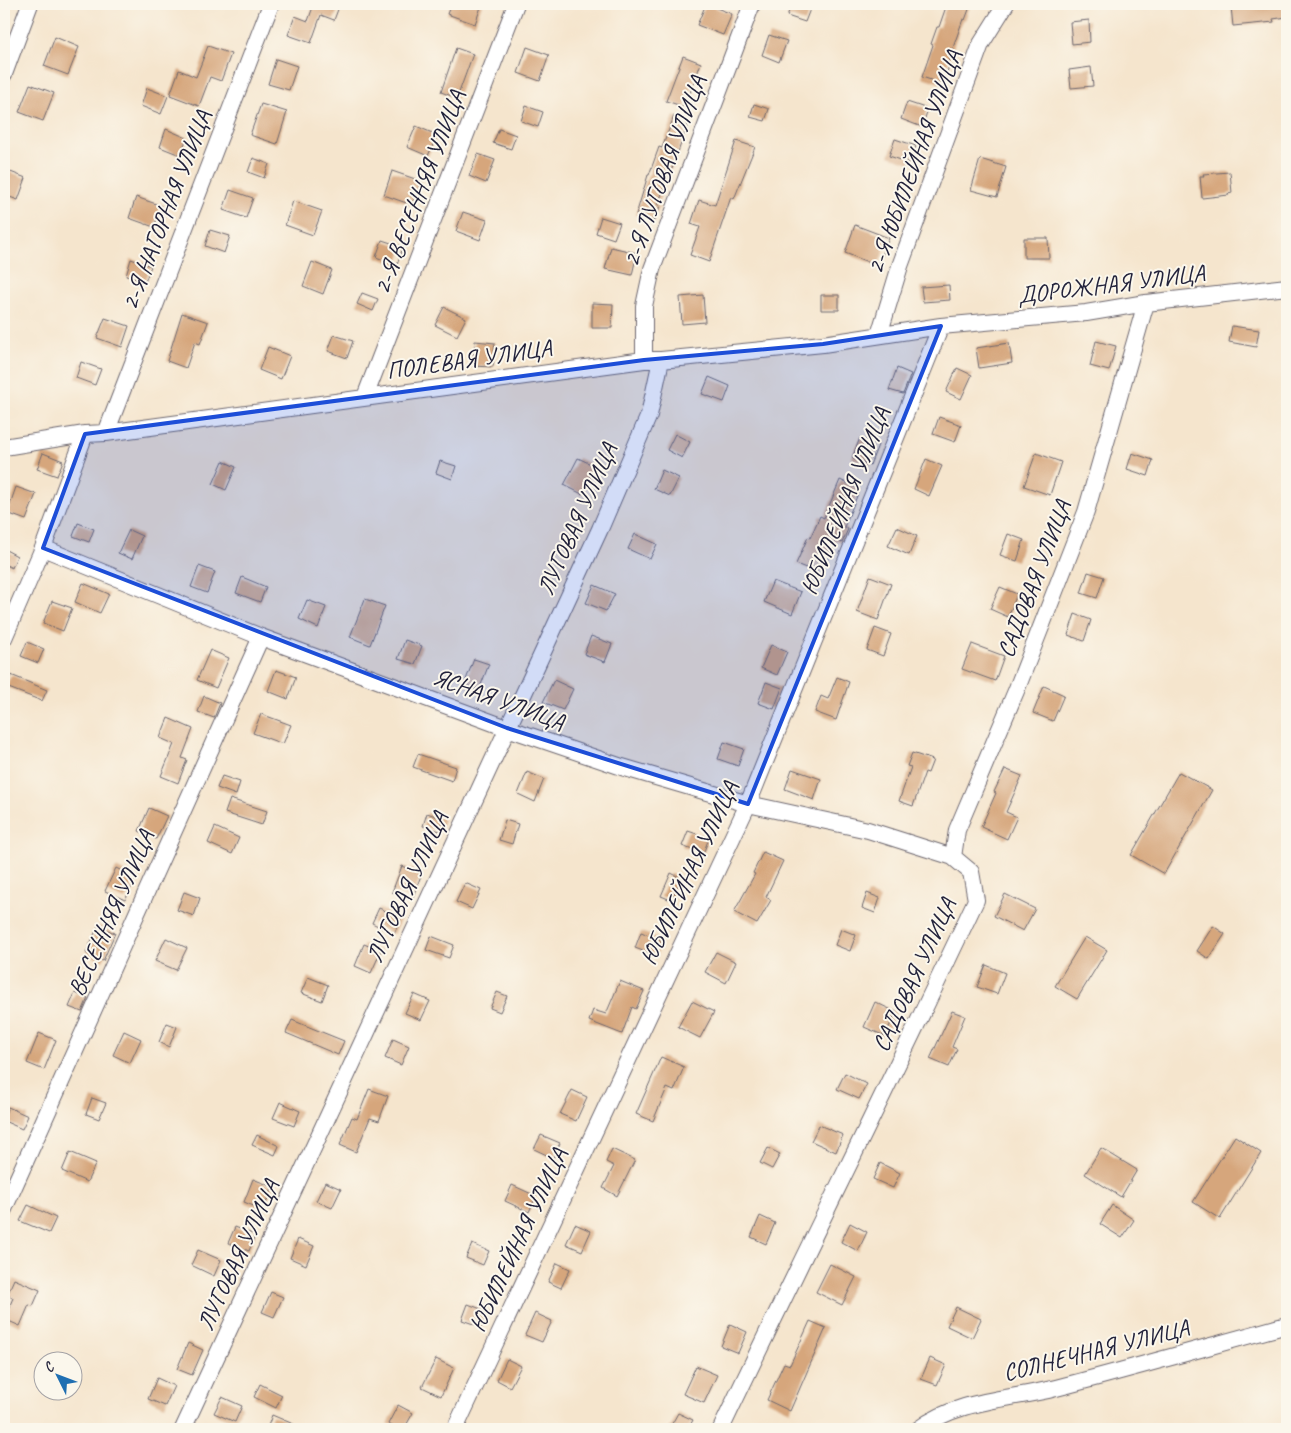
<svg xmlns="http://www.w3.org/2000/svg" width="1291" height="1433" viewBox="0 0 1291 1433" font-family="Caveat,sans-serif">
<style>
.building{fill:#d6a67c}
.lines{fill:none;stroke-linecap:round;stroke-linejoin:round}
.street-casing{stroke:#6c666e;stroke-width:18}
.street{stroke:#fff;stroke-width:16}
.marked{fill:#1d4ed8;fill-opacity:0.2;stroke:#1d4ed8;stroke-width:4;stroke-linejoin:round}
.labels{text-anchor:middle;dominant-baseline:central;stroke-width:4;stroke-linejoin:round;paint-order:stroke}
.street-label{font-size:24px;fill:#22223b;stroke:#fbf7ec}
</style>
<rect width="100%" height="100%" fill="#fbf7ec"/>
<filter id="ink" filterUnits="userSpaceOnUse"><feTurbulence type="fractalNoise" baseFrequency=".02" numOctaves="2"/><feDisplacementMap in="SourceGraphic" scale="10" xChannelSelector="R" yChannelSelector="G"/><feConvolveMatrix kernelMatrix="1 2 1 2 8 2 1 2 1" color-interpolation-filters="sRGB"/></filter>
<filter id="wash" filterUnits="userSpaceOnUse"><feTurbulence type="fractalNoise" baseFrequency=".0096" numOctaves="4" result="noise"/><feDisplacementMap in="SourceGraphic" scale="20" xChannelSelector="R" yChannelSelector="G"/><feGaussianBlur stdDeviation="1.12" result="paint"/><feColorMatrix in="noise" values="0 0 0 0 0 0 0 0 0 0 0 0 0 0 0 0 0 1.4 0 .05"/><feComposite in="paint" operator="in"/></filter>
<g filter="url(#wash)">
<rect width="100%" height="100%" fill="#f5e5cd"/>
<g id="blocks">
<path class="building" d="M314,4H340L334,20L321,15L311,43L288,35L295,16L308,21Z
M451,4H482L475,24L447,14Z
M706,4L732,14L723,35L697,25Z
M792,4H812L805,22L787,16Z
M947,4H971L965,20L963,19L947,65L949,66L943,84L922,77L933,45L931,44L937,27H939Z
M1261,4H1287V17L1273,19L1274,22L1233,26L1231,7Z
M1089,20L1090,42L1072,44L1070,22Z
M769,35L787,41L779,62L762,55Z
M55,37L79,47L68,75L44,66Z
M208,46L231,54L221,81L210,77L199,106L170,95L179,70L196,77Z
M527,47L549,55L540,81L518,73Z
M456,48L473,54L457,98L441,92Z
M683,56L701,63L685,107L666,101Z
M276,59L297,66L289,90L268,84Z
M1091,67L1093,86L1071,88L1069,70Z
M30,84L54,93L43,121L19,112Z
M147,88L168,96L161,114L141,106Z
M907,102L928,109L922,127L901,119Z
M261,104L287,112L277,144L250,135Z
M754,104L769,109L765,121L750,117Z
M526,106L543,112L538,127L521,121Z
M674,116L689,121L672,169L671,168L658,205L660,206L654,221L636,215L648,175H649L659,147L662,148Z
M416,126L437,135L428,156L407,147Z
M166,129L187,138L180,155L160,147Z
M499,129L516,135L511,149L493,143Z
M895,139L916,146L910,163L889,156Z
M736,141L755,147L734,199L731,197L709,262L690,255L700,227L691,224L699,200L715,205Z
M478,154L495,160L486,183L469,176Z
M253,158L269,164L264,178L248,172Z
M980,159L1006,167L997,197L971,190Z
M8,171L26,178L18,200L4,195V181Z
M392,171L421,181L412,205L384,195Z
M1230,172L1232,193L1228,194L1229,195L1202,198L1200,176H1204L1203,174Z
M230,190L253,198L246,218L223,210Z
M136,197L162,206L154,227L129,218Z
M293,201L322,211L313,235L285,225Z
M463,212L487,220L480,240L456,231Z
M601,217L620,223L614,239L596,233Z
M855,225L889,238L878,266L845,253Z
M210,230L230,236L224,253L205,246Z
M1024,238H1048L1049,258H1024Z
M382,240L403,247L397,265L376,257Z
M611,247L637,253L632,275L605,269Z
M131,259L151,266L145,282L126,276Z
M312,262L332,270L323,294L303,286Z
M949,285L950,300L923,302L921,287Z
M362,293L378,299L373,311L357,304Z
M703,295L705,322L682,324L680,297Z
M821,295H839V310H821Z
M592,303L613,304L612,328H592Z
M444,307L466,318L457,336L435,325Z
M182,313L208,322L200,344L195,342L186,368L167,361Z
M105,318L129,326L122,347L97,338Z
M1232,326L1259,330L1256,347L1229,342Z
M334,335L353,341L347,358L328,351Z
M475,341L495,343L493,367L472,366Z
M1096,341L1116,346L1109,371L1090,366Z
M1009,343L1012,363L979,368L976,348Z
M268,347L290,356L281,379L259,370Z
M81,362L101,369L95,385L76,378Z
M897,368L911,374L903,394L889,390Z
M957,368L972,375L961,399L946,392Z
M709,377L730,386L724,402L702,394Z
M939,417L961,425L955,442L933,434Z
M675,434L690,442L682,458L667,450Z
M860,438L878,445L870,465L852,458Z
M43,453L63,461L57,476L37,469Z
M1036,453L1061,462L1050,495L1024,486Z
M1132,453L1153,460L1148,476L1127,469Z
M578,458L595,466L582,494L564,485Z
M926,459L942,466L929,496L914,489Z
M223,461L236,467L226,490L213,484Z
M440,461L456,466L452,479L436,473Z
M662,470L679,478L670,496L654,489Z
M840,480L860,489L844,527L848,529L842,543L836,540L821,574L796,564L808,537L810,538L820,516L824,518Z
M16,487L36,494L26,520L7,513Z
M78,523L94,529L89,542L73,536Z
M897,527L917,536L909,555L888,546Z
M129,530L142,536L132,559L118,553Z
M635,534L657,544L650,559L628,549Z
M1008,534L1024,540L1017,561L1000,555Z
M4,549L17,556L12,568L4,564Z
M199,566L215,572L207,593L191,587Z
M1088,572L1104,577L1097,598L1081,593Z
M870,576L891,584L878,620L857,612Z
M242,577L266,587L260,602L236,593Z
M773,581L801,592L792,614L764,602Z
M83,583L109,594L100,613L75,602Z
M594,585L615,594L606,611L586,603Z
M1000,587L1017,594L1008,617L990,609Z
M365,599L385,606L370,645L350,637Z
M307,600L326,607L318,628L299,619Z
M52,601L72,608L63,631L43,623Z
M1075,614L1091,620L1084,641L1068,635Z
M875,628L891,634L883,656L867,650Z
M591,636L612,644L605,662L584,654Z
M405,640L422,646L415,664L398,659Z
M27,642L44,649L38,663L21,656Z
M972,644L1004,656L995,681L962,669Z
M771,645L787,652L777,675L761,668Z
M210,650L229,658L216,688L197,680Z
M474,659L489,664L479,690L464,685Z
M276,670L296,677L288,699L268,691Z
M11,675L47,690L42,701L6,687Z
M837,677L849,682L836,720L815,712L821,696L828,699Z
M554,680L573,689L563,710L543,702Z
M766,682L782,688L774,709L758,703Z
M1044,686L1064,695L1053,721L1033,713Z
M204,696L220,703L214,718L198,712Z
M261,714L291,725L283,744L253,733Z
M168,718L193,729L182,758L187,760L178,783L161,776L174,744L160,738Z
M724,742L744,749L738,766L718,759Z
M912,753L933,760L928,773L925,772L913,806L899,801L911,767L907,766Z
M418,754L456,767L452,781L413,767Z
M792,769L821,779L814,800L785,789Z
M1005,769L1022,776L1006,812L1017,817L1007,839L981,827L996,793L994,792Z
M527,772L544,779L535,802L518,794Z
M1179,772L1212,790L1164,874L1131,855Z
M222,776L240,782L236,795L217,788Z
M230,799L267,811L262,825L225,813Z
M149,808L167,816L156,839L139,831Z
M427,813L444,819L440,831L423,826Z
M505,820L518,824L512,844L499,840Z
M215,827L239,838L232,854L208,843Z
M688,831L709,838L703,854L682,846Z
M763,852L783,861L766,897L771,900L757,924L734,912L755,874L753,873Z
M402,866L422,873L412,899L392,892Z
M116,868L136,878L125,900L105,891Z
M671,873L681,878L671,900L661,896Z
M465,883L481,890L472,909L456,902Z
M184,892L200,898L194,916L177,910Z
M867,893L880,898L875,913L862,908Z
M1005,894L1035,909L1023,931L994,916Z
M379,908L401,918L394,934L372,923Z
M98,926L115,933L103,961L86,953Z
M1213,926L1225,934L1209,959L1197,951Z
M841,929L856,935L850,951L835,945Z
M641,932L662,940L656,956L635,948Z
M431,936L454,945L449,958L426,950Z
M1085,937L1107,950L1077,999L1055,986Z
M166,938L187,948L176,970L155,961Z
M364,944L381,951L371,973L355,966Z
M716,952L736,962L726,983L705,972Z
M986,965L1005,973L997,994L977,987Z
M308,977L328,985L322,1001L301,993Z
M620,981L644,991L636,1009L632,1007L622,1034L589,1021L593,1010L606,1014Z
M497,992L507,996L500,1012L490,1008Z
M75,993L88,998L82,1012L69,1007Z
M414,994L430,1001L421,1020L405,1013Z
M692,1001L714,1012L700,1038L678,1027Z
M875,1002L896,1012L885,1036L864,1027Z
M952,1011L965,1016L952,1047L957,1049L949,1067L930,1059Z
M292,1020L344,1041L338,1055L286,1033Z
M167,1023L177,1027L169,1047L159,1042Z
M124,1031L141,1039L130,1063L113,1055Z
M39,1033L56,1040L44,1070L27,1063Z
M393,1039L409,1046L401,1065L385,1058Z
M661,1057L684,1067L674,1091L667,1088L653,1121L636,1114Z
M845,1073L867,1084L859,1099L837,1089Z
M369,1089L388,1096L379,1121L370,1118L356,1152L340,1145L352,1117L357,1119Z
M572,1090L587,1097L576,1121L560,1114Z
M92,1098L106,1103L99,1119L86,1114Z
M280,1102L300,1111L294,1126L273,1118Z
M8,1107L28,1116L22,1129L4,1121V1116Z
M819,1125L843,1135L836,1152L811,1141Z
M257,1135L279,1146L275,1155L252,1145Z
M541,1135L560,1143L553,1158L534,1149Z
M1235,1136L1261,1153L1220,1219L1193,1202Z
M768,1148L780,1154L772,1169L760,1163Z
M1101,1148L1137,1170L1121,1197L1085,1174Z
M612,1149L635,1160L617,1196L603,1188L614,1166L606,1162Z
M70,1152L96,1163L87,1182L62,1171Z
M880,1163L900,1173L893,1188L873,1179Z
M253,1179L273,1187L263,1210L244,1202Z
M325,1182L341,1189L332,1208L316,1201Z
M512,1185L536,1196L529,1212L505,1201Z
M28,1205L56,1218L49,1233L20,1221Z
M1112,1205L1134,1220L1122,1238L1100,1224Z
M760,1216L775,1223L766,1244L751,1237Z
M850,1223L867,1232L858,1251L841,1242Z
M575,1224L591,1231L582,1251L566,1244Z
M235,1227L255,1235L249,1251L228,1243Z
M298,1239L314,1246L306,1265L290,1258Z
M472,1244L489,1251L483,1265L466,1258Z
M198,1250L221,1260L214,1276L191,1265Z
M557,1263L570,1269L561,1288L548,1282Z
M830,1264L856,1277L842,1305L816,1292Z
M14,1279L40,1290L33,1306L29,1305L20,1326L4,1319L13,1298L7,1295Z
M271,1292L283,1297L274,1317L262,1312Z
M468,1304L489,1312L482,1327L462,1320Z
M956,1307L981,1319L972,1338L947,1326Z
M535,1313L552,1321L542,1342L525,1335Z
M810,1321L826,1328L790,1411L767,1400L784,1363L790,1365Z
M730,1324L747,1332L738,1353L721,1346Z
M188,1343L203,1350L192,1375L177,1369Z
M930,1358L946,1365L937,1385L921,1379Z
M436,1359L454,1368L441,1396L422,1387Z
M507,1359L521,1366L510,1387L497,1380Z
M696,1366L717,1375L704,1403L683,1394Z
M157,1378L174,1386L165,1406L148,1399Z
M260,1384L282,1395L276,1408L254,1397Z
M222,1397L242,1406L235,1422L214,1413Z
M398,1405L413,1413L404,1429H398L388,1424Z
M678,1413L693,1420L688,1429H669Z
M272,1415L305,1429H276L268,1426Z"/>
</g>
</g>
<g filter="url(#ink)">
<use href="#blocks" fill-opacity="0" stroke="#6c666e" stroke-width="1"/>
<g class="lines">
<defs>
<path id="street" d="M4,74L30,4
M879,335L900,266L981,44L1006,4
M644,360V306L652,269L752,4
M365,397L516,4
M106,433L271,4
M4,447L85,434L106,433L644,360H661L823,344L941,326L1086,313L1146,303L1287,287
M43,548L261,637L507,728L622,767L748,804L868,830L953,857
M4,638L43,548L85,434
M4,1209L261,637
M183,1429L600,529L649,415L661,360
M455,1429L748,804L941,326
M721,1429C805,1252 893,1077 976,900L971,872L953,857L957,830L1016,691L1086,512L1146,303
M919,1429C959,1399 1010,1400 1056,1388C1133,1368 1210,1346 1287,1325"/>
</defs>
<use href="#street" class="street-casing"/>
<use href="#street" class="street"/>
</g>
</g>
<path class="marked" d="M941,326L748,804L507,728L43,548L85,434L644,360L823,344Z"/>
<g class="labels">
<g class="street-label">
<text transform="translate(914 162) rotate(-70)">2-Я ЮБИЛЕЙНАЯ УЛИЦА</text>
<text transform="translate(664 171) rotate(-70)">2-Я ЛУГОВАЯ УЛИЦА</text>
<text transform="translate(419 192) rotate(-69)">2-Я ВЕСЕННЯЯ УЛИЦА</text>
<text transform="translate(166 210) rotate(-69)">2-Я НАГОРНАЯ УЛИЦА</text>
<text transform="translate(1111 284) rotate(-7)">ДОРОЖНАЯ УЛИЦА</text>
<text transform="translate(469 359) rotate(-8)">ПОЛЕВАЯ УЛИЦА</text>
<text transform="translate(845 501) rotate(-68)">ЮБИЛЕЙНАЯ УЛИЦА</text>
<text transform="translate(577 519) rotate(-66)">ЛУГОВАЯ УЛИЦА</text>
<text transform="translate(1034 579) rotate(-69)">САДОВАЯ УЛИЦА</text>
<text transform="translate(499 699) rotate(20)">ЯСНАЯ УЛИЦА</text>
<text transform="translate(689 873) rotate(-65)">ЮБИЛЕЙНАЯ УЛИЦА</text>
<text transform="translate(407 887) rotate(-65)">ЛУГОВАЯ УЛИЦА</text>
<text transform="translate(111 913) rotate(-66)">ВЕСЕННЯЯ УЛИЦА</text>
<text transform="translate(914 975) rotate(-65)">САДОВАЯ УЛИЦА</text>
<text transform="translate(518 1240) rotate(-65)">ЮБИЛЕЙНАЯ УЛИЦА</text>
<text transform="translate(238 1255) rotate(-65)">ЛУГОВАЯ УЛИЦА</text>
<text transform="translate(1096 1350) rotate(-14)">СОЛНЕЧНАЯ УЛИЦА</text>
</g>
</g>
<rect width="1291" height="1433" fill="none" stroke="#fbf7ec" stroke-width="20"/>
<g transform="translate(58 1376) rotate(312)"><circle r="24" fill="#fbf7ec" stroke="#a4a2a5"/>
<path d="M0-4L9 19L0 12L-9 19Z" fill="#1f6fb2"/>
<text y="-8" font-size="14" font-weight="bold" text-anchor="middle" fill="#22223b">С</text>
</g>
</svg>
